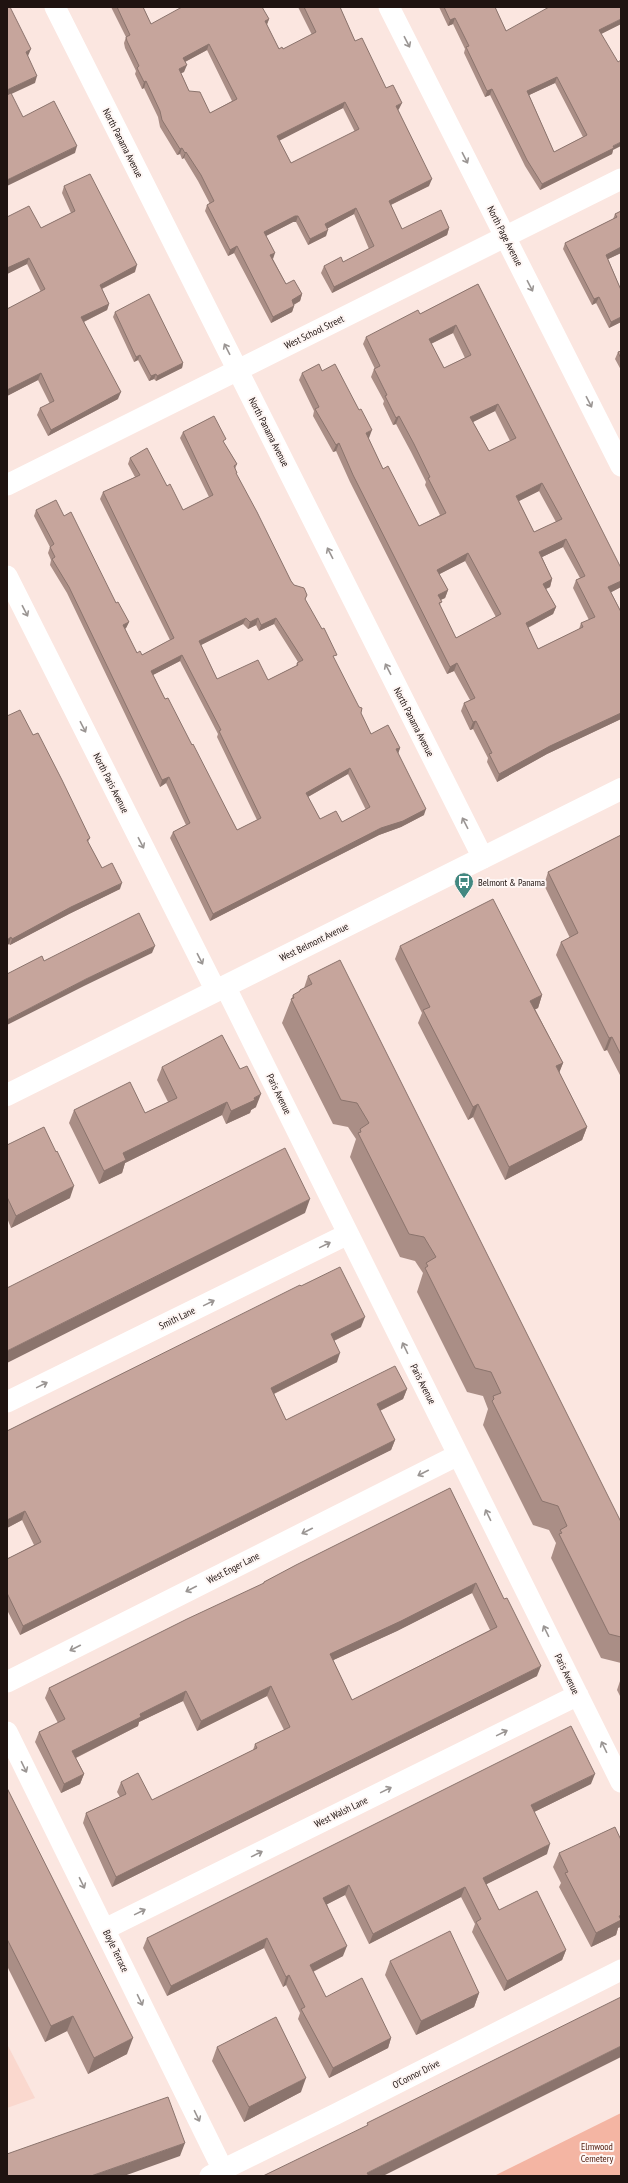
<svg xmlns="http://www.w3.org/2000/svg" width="628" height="2183" viewBox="0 0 628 2183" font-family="'PT Sans Narrow',sans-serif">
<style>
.built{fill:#fad8ce}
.green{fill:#f4b5a3}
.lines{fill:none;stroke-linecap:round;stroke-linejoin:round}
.minor{stroke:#fff;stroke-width:21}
.major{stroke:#fff;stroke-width:22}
.wall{fill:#aa8e86;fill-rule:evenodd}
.shaded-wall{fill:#8b746d}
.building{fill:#c6a59c;stroke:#8b746d;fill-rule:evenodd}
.oneway{stroke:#9a9593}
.labels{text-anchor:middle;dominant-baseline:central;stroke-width:4;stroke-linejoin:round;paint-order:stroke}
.street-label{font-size:10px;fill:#1f1310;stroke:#fef6f4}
.poi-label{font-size:10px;fill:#1f1310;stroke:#fef6f4;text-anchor:start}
.park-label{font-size:10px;fill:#511c0d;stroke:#fef6f4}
</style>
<rect width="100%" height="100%" fill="#fbe6e0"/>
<path class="built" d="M7,2044L35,2098L7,2108Z"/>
<path class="green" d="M621,2113V2176H494Z"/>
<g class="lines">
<path class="minor" d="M55,7L483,858
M389,7L621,466
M7,485L621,179
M7,576L216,991
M225,986L621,1782
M7,1402L348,1234
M7,1682L458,1455
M7,1732L223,2170
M105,1929L578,1695
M210,2176L336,2114L621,1970"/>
<path class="major" d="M7,1095L621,789"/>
</g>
<path class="wall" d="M111,7H143L151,24L269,19L267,25L279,49H283L312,35L298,7H340L355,41L386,88L399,109L398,110L429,186L391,205L402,229L449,228L447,235L332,293L321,273L324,266L343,262L369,249L354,214L327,228L326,236L308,245L296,222H293L266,236L273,259L286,284L302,294L300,301L294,305V306L292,312L271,323L234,253L228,256L205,211L207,205L210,204L198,181L184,158L182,159L180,154L177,155L160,127L158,117L144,88L142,89L135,74L136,71L125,48L124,43L126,37ZM207,50L232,101L210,113L189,91L181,73L184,72L185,62ZM343,108L355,132L291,163L279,140Z
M439,7H495L506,31L621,24L601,34L613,150L612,154L540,190L525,166L490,95L485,97L464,53L465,49L453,24L448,26ZM555,83L583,137L554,152L529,95Z
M64,186L135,272L102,289L109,304L107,310L84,322L118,399L48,436L37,415L40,408L50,404L38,380L7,396V309L41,292L27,264L7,274V217L41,228L71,213L62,193Z
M621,211V253L608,259L621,290V322L609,328L596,303L592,305L563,249L565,243L613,219L615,214Z
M478,284L621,587L611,592L621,612V719L547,754L497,782L487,762L488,758L473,729L470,730L461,711L464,703L470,700L454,671L447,674L350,482L336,451L333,452L313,416L314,411L299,380L302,373L322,371L369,438H368L383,469L419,526L440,515L425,485L426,482L411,452L396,424L393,425L383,404L384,401L371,377L374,369H375L363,344L366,337L420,314ZM453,333L465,358L444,368L431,344ZM495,411L510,441L489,451L473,422ZM539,491L556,522L534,532L519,501ZM563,547L580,578L576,580L573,588L589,620L581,623L579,629L538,649L528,628L553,614L556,607L546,589L550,587L552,579L542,557ZM465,561L496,617L456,638L440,606L441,600L445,598L448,590L439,574Z
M115,312L183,363L182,368L156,381L154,379L149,381L138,360L134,362L113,317Z
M621,351V370L615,359L618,352Z
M183,432L224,443L237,464L235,469L236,475L291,581L294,585L307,595L305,600L371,734L400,748L398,753L424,815L401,827L379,835L210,921L170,838L173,832L186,825L166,783L160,787L67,593L50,565L51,560L48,553L50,547L34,516L36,510L64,516L116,603L129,622L126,628L125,629L137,653L142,655L170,640L100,499L103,492L135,477L128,464L130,458L167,486L183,510L209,497L180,438ZM243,624L248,629L256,625L259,631L274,624L298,662L297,663L296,666L268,680L217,679L201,645ZM180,661L218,734L217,737L257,820L237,830L192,745L165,699L153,675ZM348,774L366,810L342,822L320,819L308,797Z
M7,716L33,735L90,838L88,842L102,868L120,889L69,914L10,945L9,944L7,945Z
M621,835V1077L607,1050L604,1051L556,955L561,942L570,938L544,885L548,872Z
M400,946L542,995L538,1008L535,1009L563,1063L559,1072L587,1127L582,1140L505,1180L473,1117L468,1120L418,1023L422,1013L395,959Z
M308,976L621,1522V1663L601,1658L551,1558L556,1543L549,1530L533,1525L483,1425L488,1409L483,1396L467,1392L417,1292L423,1273L415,1261L400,1257L350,1157L356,1139L348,1127L333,1124L282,1023L293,995L299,992L300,990L304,988Z
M162,1067L256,1107L251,1110L250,1113L226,1124L222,1115L125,1163L122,1173L99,1184L69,1123L74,1110L145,1113L168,1102L157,1080Z
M7,1145L70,1198L11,1228L7,1218Z
M301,1286L361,1327L334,1341L337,1362L274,1394L286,1420L407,1389L403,1399L380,1411L395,1440L391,1450L20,1635L7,1610V1559L34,1545L22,1520L7,1528V1431Z
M450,1488L537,1676L112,1887L83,1823L86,1813L120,1797L117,1792L121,1782L152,1800L253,1750L255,1744L284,1730L267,1696L197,1731L183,1701L139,1722L138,1726L76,1758L84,1774L80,1784L61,1793L35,1742L39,1732L58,1723L45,1698L49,1688L263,1584L264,1582ZM472,1593L490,1630L352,1700L333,1660L397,1631Z
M621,1678V1698L617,1690Z
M591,1784L534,1812L547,1854L486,1884L499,1910L566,1950L562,1960L504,1991L472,1932L475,1924L461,1897L369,1944L345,1895L327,1904L343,1956L313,1972L326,1997L391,2038L388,2048L329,2078L298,2019L300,2013L286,1985L283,1987L264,1948L167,1996L143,1948L147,1938Z
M7,1788L127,2054L88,2074L67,2031L45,2042L7,1966Z
M559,1853L618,1928L616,1935L591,1947L559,1887L561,1883L553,1867Z
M390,1961L479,1993L474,2007L416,2035L385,1975Z
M217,2047L301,2092L244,2122L212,2061Z"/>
<path class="shaded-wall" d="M455,18L453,24L448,26L450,20Z
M269,19L266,26L265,21Z
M621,19V24L597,36L599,30Z
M209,44L207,50L181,64L183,58Z
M31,49L28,56L23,59L26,52Z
M187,65L184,72L177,75L179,69Z
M37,76L35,83L7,96V90Z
M557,77L555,83L525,97L527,91Z
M146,81L144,88L142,89L144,82Z
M492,89L490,95L485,97L487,91Z
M345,102L343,108L275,143L277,136Z
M402,103L399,109L394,112L396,106Z
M621,142V146L613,150L612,154L540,190L542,184Z
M77,146L75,153L7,186V180Z
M182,148L180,154L177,155L180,149Z
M186,152L184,158L182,159L185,153Z
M432,179L429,186L386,207L389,201Z
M356,208L354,214L323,231L325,224Z
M295,216H298L296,222H293L262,238L264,232Z
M449,228L447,235L332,293L334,287Z
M328,230L326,236L308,245L310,239Z
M237,246L234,253L228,256L230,250Z
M621,247V253L604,261L606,255Z
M275,253L273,259L270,255Z
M29,258L27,264L7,274V268Z
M137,265L135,272L97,291L100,285Z
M302,294L300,301L289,307L292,300Z
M599,297L596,303L592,305L594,299Z
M109,304L107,310L79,324L81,317Z
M294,306L292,312L271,323L273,317Z
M621,317V322L609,328L611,322Z
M456,325L453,333L426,346L429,339Z
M140,355L138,360L134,362L136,357Z
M183,363L182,368L156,381L157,376Z
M41,373L38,380L7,396V390Z
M156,374L154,379L149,381L151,376Z
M121,392L118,399L48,436L51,430Z
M498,404L495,411L467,425L470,417Z
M399,416L396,424L393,425L396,418Z
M372,430L369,438L363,441L366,433Z
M339,443L336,451L333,452L336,445Z
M542,483L539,491L513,504L516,496Z
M566,539L563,547L536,560L539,552Z
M468,553L465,561L434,577L437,570Z
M552,579L550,587L541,591L543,584Z
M621,581V587L606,595L608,587Z
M448,590L445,598L435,602L438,595Z
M556,607L553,614L523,630L526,623Z
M246,618L243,624L197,647L199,641Z
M258,618L256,625L248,629L250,622Z
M276,618L274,624L259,631L261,625Z
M129,622L126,628L121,631L123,625Z
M182,655L180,661L149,677L151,671Z
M457,663L454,671L447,674L450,667Z
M621,713V719L547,754L497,782L499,774L550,746Z
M476,721L473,729L470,730L473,722Z
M400,748L398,754L396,749Z
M350,768L348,774L304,799L306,793Z
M169,777L166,783L160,787L162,780Z
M426,809L424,815L401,827L379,835L210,921L213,914L381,828Z
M122,883L120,889L69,914L10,945L12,939L71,907Z
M11,937L9,944L7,945V940Z
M155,946L152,953L84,986L7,1025V1020L86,979Z
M542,995L538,1008L526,1014L530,1001Z
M612,1037L607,1050L604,1051L609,1038Z
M563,1063L558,1076L556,1066Z
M261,1094L256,1107L251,1110L250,1113L226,1124L231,1111Z
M227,1102L222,1115L125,1163L122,1173L99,1184L104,1171L123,1153Z
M478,1104L473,1117L468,1120L473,1107Z
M587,1127L582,1140L505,1180L509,1167Z
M74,1186L70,1198L11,1228L16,1216Z
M310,1199L305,1213L7,1363V1351Z
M365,1317L361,1327L327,1344L331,1334Z
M340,1353L337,1362L267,1397L271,1388Z
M407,1389L403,1399L373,1414L377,1404Z
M395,1440L391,1450L20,1635L23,1626Z
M25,1511L22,1520L7,1528V1520Z
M476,1583L472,1593L397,1631L327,1663L330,1654Z
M541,1666L537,1676L112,1887L116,1877Z
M271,1686L267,1696L197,1731L201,1721Z
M186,1691L183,1701L139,1722L138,1726L69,1761L72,1751L140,1714Z
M84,1774L80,1784L61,1793L64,1784Z
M595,1774L591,1784L528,1815L531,1805Z
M550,1844L547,1854L479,1888L483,1878Z
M349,1885L345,1895L320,1908L323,1898Z
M465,1887L461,1897L369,1944L373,1934Z
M621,1915V1927L618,1928L616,1935L591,1947L596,1933Z
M267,1938L264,1948L167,1996L171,1986Z
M347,1946L343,1956L306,1975L310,1965Z
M566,1950L562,1960L504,1991L507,1981Z
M289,1975L286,1985L283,1987L286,1977Z
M479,1993L474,2007L416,2035L421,2021Z
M73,2016L67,2031L45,2042L51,2026Z
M133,2038L127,2054L88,2074L94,2058Z
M391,2038L388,2048L329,2078L333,2068Z
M621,2046V2057L383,2176H366L367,2173Z
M306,2078L301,2092L244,2122L249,2107Z
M185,2143L180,2156L124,2176H91Z"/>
<path class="building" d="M7,7H10L31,49L26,52L37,76L7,90Z
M117,7H143L151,24L182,7H262L269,19L265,21L279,49L282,47L283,49L316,32L304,7H340L355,41L362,38L386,88L393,85L402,103L396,106L432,179L389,201L402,229L441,210L449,228L334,287L324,266L341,257L343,262L374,246L356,208L325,224L328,230L310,239L298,216H295L264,232L275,253L270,255L286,284L294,280L302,294L292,300L294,306L273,317L237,246L230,250L207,205L214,201L201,175L186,152L185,153L182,148L180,149L162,120L160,111L146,81L144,82L137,68L139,66L127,41L126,37L130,35ZM209,44L237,99L210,113L200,92L189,91L179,69L187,65L183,58ZM345,102L359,129L291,163L277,136Z
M444,7H495L506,31L549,7H621V19L599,30L618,62L621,60V142L613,146L614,148L542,184L527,160L492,89L487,91L466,47L469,46L455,18L450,20ZM557,77L587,135L554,152L527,91Z
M11,93L23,117L54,101L77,146L7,180V95Z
M90,174L137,265L100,285L109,304L81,317L121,392L51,430L40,408L54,401L41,373L7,390V309L45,289L29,258L7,268V217L29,206L41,228L75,211L64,186Z
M621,211V247L606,255L621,290V317L611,322L599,297L594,299L565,243L617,217L615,214Z
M478,284L621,568V581L608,587L621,612V713L550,746L499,774L489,754L492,753L476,721L473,722L464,703L475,698L457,663L450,667L353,475L339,443L336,445L315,409L319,407L302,373L319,364L322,371L335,364L359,410L361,409L372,430L366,433L383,469L388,466L419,526L446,513L428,478L430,477L414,444L399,416L396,418L385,396L387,395L374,369L380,366L366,337L418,310L420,314ZM456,325L471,355L444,368L429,339ZM498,404L516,438L489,451L470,417ZM542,483L562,519L534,532L516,496ZM566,539L585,576L576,580L595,617L581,623L583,627L538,649L526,623L556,607L543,584L552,579L539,552ZM468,553L501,614L456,638L439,603L442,602L438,595L448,590L437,570Z
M149,294L183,363L157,376L156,374L151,376L140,355L136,357L115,312Z
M621,351V359L618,352Z
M214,416L226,439L223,441L237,464L234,466L237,473H236L257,512L291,581L294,585L304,588L307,595L305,599L322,629L324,628L337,655L333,656L359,707L362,708L361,713L371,734L388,725L400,748L396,749L426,809L403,821L381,828L213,914L173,832L190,823L169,777L162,780L69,587L52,559L55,557L50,547L54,544L36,510L56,500L64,516L71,512L116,603L118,602L129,622L123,625L137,653L140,651L142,655L168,641L174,638L103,492L140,475L130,458L147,448L167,486L170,484L183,510L213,495L183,432ZM246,618L250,622L258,618L261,625L276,618L303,660L297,663L298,665L268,680L258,660L217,679L199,641ZM182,655L221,730L219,731L261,818L237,830L193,744L192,745L168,698L165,699L151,671ZM350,768L370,807L342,822L336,811L320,819L306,793Z
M20,710L33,735L38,733L62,780L90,838L87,840L102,868L112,863L122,883L71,907L12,939L11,937L7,940V716Z
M621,835V1055L612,1037L609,1038L561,942L578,933L548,872Z
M493,899L542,995L530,1001L563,1063L556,1066L587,1127L509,1167L478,1104L473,1107L423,1010L430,1007L400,946Z
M139,913L155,946L86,979L7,1020V974L42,956L44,961Z
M340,960L621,1522V1637L609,1634L559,1534L562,1533L560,1530L567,1526L558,1506L542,1501L492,1401L494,1399L493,1396L501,1393L491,1372L475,1368L425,1268L428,1266L426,1263L436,1257L424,1237L409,1234L358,1133L361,1132L360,1129L369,1123L357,1103L341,1100L291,999L294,998L293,995L300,991V990L312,984L308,976Z
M222,1035L240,1069L247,1066L261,1094L254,1098L255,1100L231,1111L227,1102L123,1153L126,1160L104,1171L74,1110L130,1082L145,1113L177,1098L162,1067Z
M44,1127L56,1152L57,1151L74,1186L16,1216L7,1197V1145Z
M285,1148L310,1199L7,1351V1288Z
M340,1267L365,1317L331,1334L340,1353L271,1388L286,1420L395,1366L407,1389L377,1404L395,1440L23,1626L7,1593V1559L41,1542L25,1511L7,1520V1431L300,1285L301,1286Z
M450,1488L504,1599L507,1598L541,1666L116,1877L86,1813L126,1794L121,1782L138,1773L152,1800L257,1748L255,1744L290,1727L271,1686L201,1721L186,1691L140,1714L141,1717L72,1751L84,1774L64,1784L39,1732L65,1719L49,1688L187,1619L264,1583V1582L296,1565ZM476,1583L497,1627L352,1700L330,1654L401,1621Z
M571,1726L595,1774L531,1805L550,1844L483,1878L499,1910L537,1891L566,1950L507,1981L476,1922L481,1919L465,1887L373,1934L349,1885L323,1898L347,1946L310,1965L326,1997L362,1978L391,2038L333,2068L301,2009L305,2007L289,1975L286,1977L267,1938L171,1986L147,1938Z
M7,1788L133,2038L94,2058L73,2016L51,2026L7,1939Z
M615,1827L621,1840V1915L619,1916L621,1920L596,1933L565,1873L568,1872L559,1853Z
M450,1931L479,1993L421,2021L390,1961Z
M621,1997V2046L367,2173L369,2176H263L368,2125L367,2123Z
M276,2017L306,2078L249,2107L217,2047Z
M168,2097L185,2143L91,2176H7V2154Z"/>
<defs><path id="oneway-shaft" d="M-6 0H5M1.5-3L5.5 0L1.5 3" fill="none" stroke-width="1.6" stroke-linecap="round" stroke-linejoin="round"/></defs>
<g class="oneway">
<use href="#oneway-shaft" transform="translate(407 42) rotate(63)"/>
<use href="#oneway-shaft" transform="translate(465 158) rotate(63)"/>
<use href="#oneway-shaft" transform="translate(530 286) rotate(63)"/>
<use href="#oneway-shaft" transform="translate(227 349) rotate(-117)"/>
<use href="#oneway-shaft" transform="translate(589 402) rotate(63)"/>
<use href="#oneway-shaft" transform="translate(330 553) rotate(-117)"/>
<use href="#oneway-shaft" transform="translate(25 611) rotate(63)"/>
<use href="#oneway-shaft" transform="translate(388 669) rotate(-117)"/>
<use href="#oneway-shaft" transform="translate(83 727) rotate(63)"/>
<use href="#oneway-shaft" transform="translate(465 823) rotate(-117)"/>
<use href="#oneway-shaft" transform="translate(141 843) rotate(63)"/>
<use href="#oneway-shaft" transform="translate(200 959) rotate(63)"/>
<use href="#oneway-shaft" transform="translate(325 1245) rotate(-26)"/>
<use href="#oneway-shaft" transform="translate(209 1303) rotate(-26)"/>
<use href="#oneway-shaft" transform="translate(405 1348) rotate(-116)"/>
<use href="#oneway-shaft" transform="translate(42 1385) rotate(-26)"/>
<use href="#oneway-shaft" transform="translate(423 1473) rotate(153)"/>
<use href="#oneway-shaft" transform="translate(488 1515) rotate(-116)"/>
<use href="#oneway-shaft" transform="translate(307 1531) rotate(153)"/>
<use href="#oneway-shaft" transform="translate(191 1589) rotate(153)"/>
<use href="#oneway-shaft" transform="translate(546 1631) rotate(-116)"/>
<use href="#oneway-shaft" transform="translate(75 1648) rotate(153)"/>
<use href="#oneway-shaft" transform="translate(502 1733) rotate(-26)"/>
<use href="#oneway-shaft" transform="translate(604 1747) rotate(-116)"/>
<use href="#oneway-shaft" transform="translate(24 1767) rotate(64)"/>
<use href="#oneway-shaft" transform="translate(386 1790) rotate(-26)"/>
<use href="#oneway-shaft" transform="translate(257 1854) rotate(-26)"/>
<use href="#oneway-shaft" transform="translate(82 1883) rotate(64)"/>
<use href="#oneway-shaft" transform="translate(140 1912) rotate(-26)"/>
<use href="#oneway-shaft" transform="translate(140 2000) rotate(64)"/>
<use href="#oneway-shaft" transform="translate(197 2116) rotate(64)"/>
</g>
<defs>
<symbol id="bus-pin" viewBox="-11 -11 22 30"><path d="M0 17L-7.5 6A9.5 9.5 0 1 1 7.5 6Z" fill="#428881" stroke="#fef6f4"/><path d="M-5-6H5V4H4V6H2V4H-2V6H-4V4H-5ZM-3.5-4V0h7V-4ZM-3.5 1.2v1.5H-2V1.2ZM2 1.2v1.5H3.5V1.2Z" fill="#fff"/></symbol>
</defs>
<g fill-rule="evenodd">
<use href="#bus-pin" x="453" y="871" width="22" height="30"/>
</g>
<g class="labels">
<g class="street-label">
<text transform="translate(123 143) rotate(63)">North Panama Avenue</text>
<text transform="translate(505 236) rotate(63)">North Page Avenue</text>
<text transform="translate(314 332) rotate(-26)">West School Street</text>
<text transform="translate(269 432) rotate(63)">North Panama Avenue</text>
<text transform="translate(414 722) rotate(63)">North Panama Avenue</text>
<text transform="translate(111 783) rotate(63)">North Paris Avenue</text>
<text transform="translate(314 942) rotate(-26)">West Belmont Avenue</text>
<text transform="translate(279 1094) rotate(64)">Paris Avenue</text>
<text transform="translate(177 1318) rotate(-26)">Smith Lane</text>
<text transform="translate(423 1384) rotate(63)">Paris Avenue</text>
<text transform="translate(233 1568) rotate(-27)">West Enger Lane</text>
<text transform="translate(567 1674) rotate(64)">Paris Avenue</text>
<text transform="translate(341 1812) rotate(-26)">West Walsh Lane</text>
<text transform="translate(116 1951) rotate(64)">Boyle Terrace</text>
<text transform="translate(416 2074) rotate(-27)">O'Connor Drive</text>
</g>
<g class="poi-label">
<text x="478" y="882">Belmont &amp; Panama</text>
</g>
<g class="park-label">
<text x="597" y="2146">Elmwood<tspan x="597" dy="12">Cemetery</tspan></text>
</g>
</g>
<rect width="628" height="2183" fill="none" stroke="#1f1310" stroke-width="16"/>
</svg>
